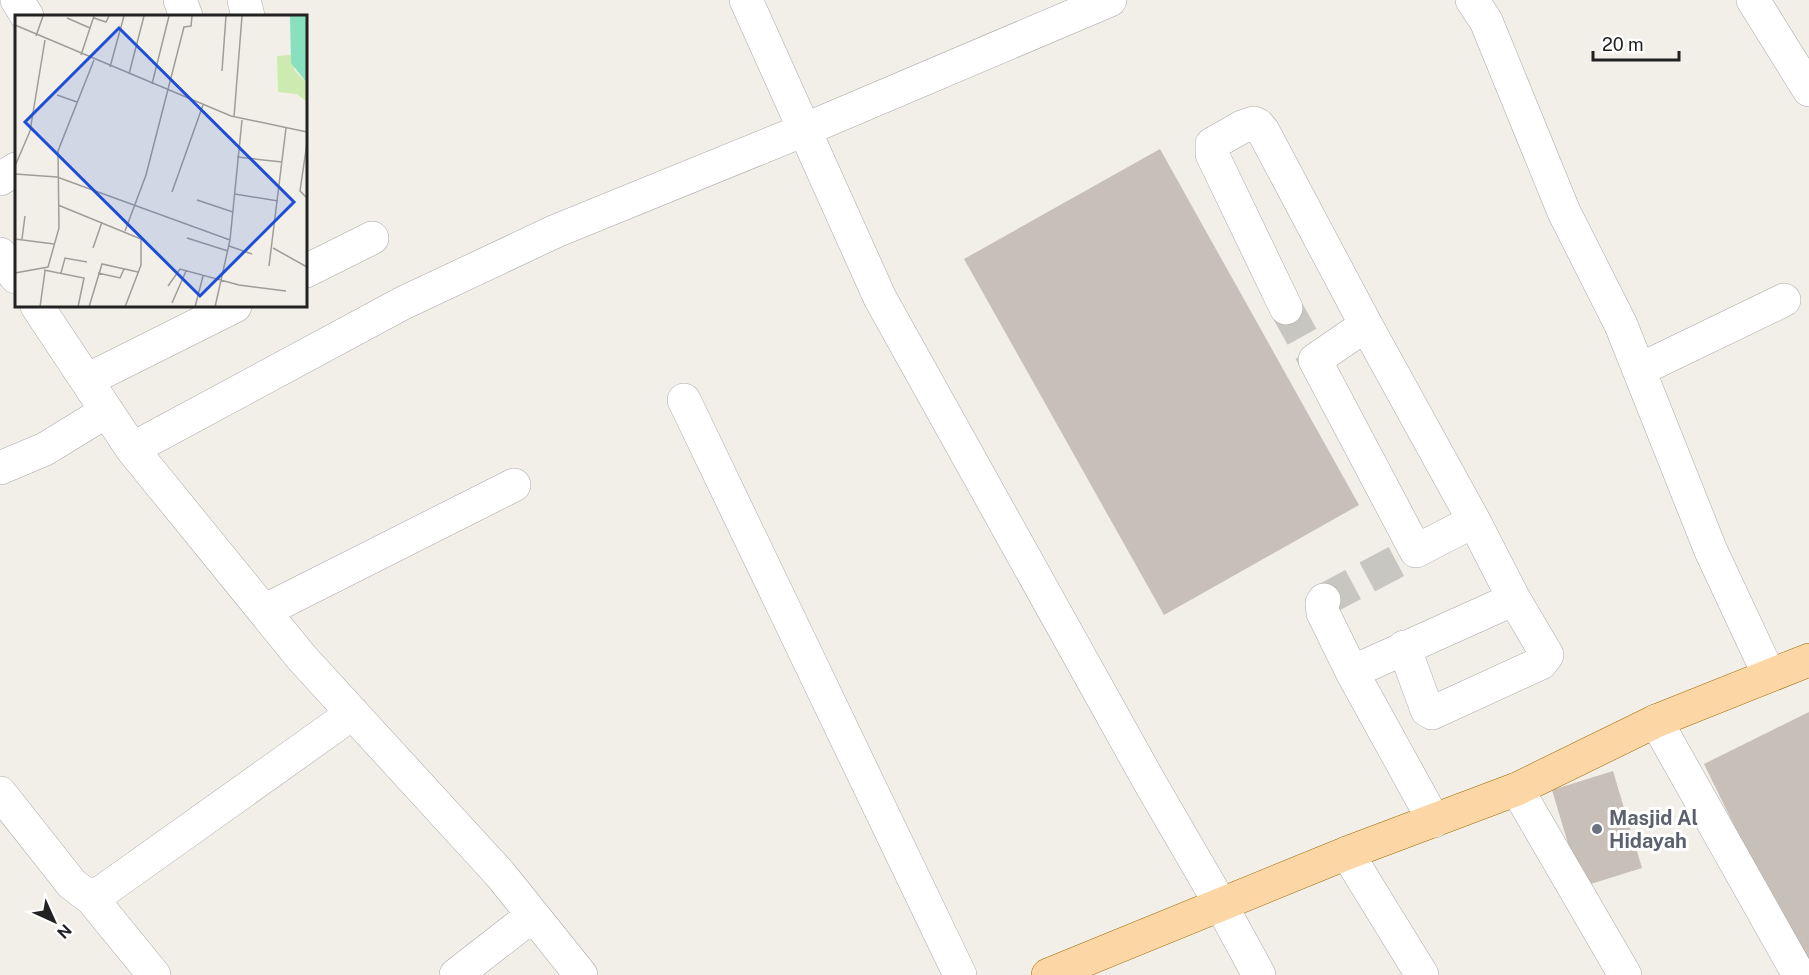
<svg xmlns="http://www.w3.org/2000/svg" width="1809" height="975" viewBox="0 0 1809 975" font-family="'Public Sans',sans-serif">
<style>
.building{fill:#c7bfb8}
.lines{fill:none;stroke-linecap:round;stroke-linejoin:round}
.minor-tunnel{stroke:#c8c6c1;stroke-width:33;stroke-dasharray:33 16;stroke-linecap:butt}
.minor-casing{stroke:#a9a9a9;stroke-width:34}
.major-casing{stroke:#a06b00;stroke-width:34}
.minor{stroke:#fff;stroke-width:33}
.major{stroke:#fcd6a4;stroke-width:33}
.worship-dot{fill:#6b7280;stroke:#fff;stroke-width:2}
.labels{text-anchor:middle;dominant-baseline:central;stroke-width:6;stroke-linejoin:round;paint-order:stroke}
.worship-label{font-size:20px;font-weight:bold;fill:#5b616d;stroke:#fff;text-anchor:start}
.inset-road{fill:none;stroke:#9f9d99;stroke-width:1.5}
.view{fill:#1d4ed8;fill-opacity:0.15;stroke:#1d4ed8;stroke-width:3}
.inset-edge{fill:none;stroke:#222;stroke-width:3}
</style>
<rect width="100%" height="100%" fill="#f2efe9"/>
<path class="building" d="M1160,149L1359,505L1164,615L964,259Z
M1809,712V966L1804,968L1704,764Z
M1613,771L1642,868L1581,887L1552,790Z"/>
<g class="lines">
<path class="minor-tunnel" d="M1286,308L1315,360
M1324,600L1416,551"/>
<defs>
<path id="minor" d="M17,0L27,16
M180,0L186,16
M244,0L248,16
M746,0L880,298L1149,781L1221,905L1259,975
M1472,0L1486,21L1564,212L1621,325L1711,551L1769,675
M1753,0L1809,90
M0,179L16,169
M0,254L16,277
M306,271L372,238
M37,306L132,449L302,658L500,874L581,975
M1286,308L1212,154V144L1242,127L1254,123L1258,125L1263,131L1366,325L1474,521L1514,599L1352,672
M1366,325L1315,360L1416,551L1474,521
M1639,370L1784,300
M87,380L235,306
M684,400L960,975
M132,449L403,303L556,231L804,130L1110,0
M0,468L45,449L107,411
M1324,600L1322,603L1323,613L1352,672L1434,821
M264,611L514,485
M1404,647L1427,710L1432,713L1541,663L1547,655L1514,599
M1656,721L1799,975
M1517,789L1625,975
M0,793L72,884L92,899L154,975
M1347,853L1422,975
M92,899L353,713
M456,975L533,915"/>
<path id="major" d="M1048,975L1347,853L1517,789L1656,721L1809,660"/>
</defs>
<use href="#minor" class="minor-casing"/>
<use href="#major" class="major-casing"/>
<use href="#minor" class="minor"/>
<use href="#major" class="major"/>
</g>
<circle class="worship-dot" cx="1597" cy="829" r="6"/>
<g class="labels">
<g class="worship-label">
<text x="1609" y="818">Masjid Al<tspan x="1609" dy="23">Hidayah</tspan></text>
</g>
</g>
<g transform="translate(15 15)">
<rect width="292" height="292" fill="#f2efe9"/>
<path d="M276,40L280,56L292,68V87L282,79L263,77L262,41Z" fill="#cdebb0"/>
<path d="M275,1H292V68L276,48Z" fill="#88e0be"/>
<path class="inset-road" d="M52,3L75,13M79,3L91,7L94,1M0,10L216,101L292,117M21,21L28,1M66,40L79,1M95,52L109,1M207,56L211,1M114,59L129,1M137,69L154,1M42,80L62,87M219,102L227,1M292,128L285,176L292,183M222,142L267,147M0,151L15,116L30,25M0,159L42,162L215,225M157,177L188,90M220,179L263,186M182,185L218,197M43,190L126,224V250L110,292M110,216L131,160L169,12L176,11L177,1M172,223L213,236M0,224L39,229M7,224L10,201M214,231L237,239M78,233L87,207M258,233L292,252M254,251L271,113M29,255L69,263L63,292M0,258L33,252L44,213L43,136L79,45M46,258L50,243L72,247M83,258L105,263L109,254M153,271L165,254L224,270L271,276M157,288L171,256M25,292L30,256M74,292L87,249L123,257M180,292L188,261M200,292L215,225L227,105"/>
<path class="view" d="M104,13L279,187L185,281L10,107Z"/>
<rect width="292" height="292" class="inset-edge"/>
</g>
<g transform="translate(54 921) rotate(135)" stroke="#ffffff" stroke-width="4.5" paint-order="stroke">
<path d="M0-4.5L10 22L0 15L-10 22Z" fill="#222222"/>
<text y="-9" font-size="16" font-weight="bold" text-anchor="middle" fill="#222222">N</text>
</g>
<path d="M1593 51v9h86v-9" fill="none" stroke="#222222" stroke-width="3"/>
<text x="1602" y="51" font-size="18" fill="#222222" stroke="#ffffff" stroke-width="4.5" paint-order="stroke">20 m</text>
</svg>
